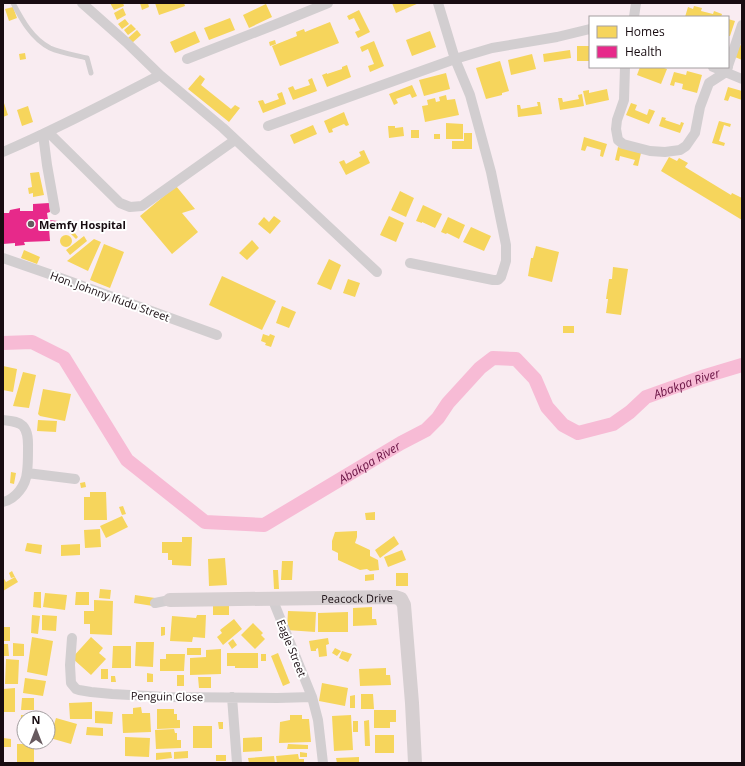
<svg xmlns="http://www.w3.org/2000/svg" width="745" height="766" viewBox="0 0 745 766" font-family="'Open Sans',sans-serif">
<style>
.homes{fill:#f6d55c}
.health{fill:#e7298a}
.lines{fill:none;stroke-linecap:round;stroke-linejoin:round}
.river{stroke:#f7bbd5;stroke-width:14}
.lane{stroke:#d2ced0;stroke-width:5}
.street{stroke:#d2ced0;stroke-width:10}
.secondary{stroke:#d6cfd1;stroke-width:14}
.poi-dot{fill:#675a5f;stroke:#fff;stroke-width:1.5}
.labels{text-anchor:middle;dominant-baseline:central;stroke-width:4;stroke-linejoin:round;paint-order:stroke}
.poi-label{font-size:11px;font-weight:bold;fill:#180c11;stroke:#fff;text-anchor:start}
.street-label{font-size:11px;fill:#180c11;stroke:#fff}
.water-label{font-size:12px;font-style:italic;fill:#681142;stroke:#fff}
</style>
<rect width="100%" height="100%" fill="#f9ecf1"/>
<path class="homes" d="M110,3H123L124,6L114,10Z
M140,3H148L149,7L142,10Z
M155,3H184L185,6L159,15Z
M392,3H419L396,13Z
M266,4L272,17L249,28L243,15Z
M694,6L702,8L701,11L713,14L714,11L722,14L721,17H685L688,7L693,9Z
M13,7L17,18L9,21L5,9Z
M123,8L126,15L117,20L114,13Z
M359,10L370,32L358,38L355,32L360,30L354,18L349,20L347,16Z
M230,18L235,30L209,40L204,28Z
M125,19L129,24L122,29L118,24Z
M728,19L735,21L730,36H728Z
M330,22L339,43L280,66L272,46L297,36L296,32L304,29L305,32Z
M131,24L136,29L128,35L124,30Z
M137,30L141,35L132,43L128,38Z
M195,31L200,42L175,53L170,42Z
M430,31L436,47L412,56L406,40Z
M275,40L276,44L270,46L269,42Z
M374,41L384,66L370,72L368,66L374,64L368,49L362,52L360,47Z
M740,45L742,46V60L735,57Z
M577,46H590V61H577Z
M570,50L571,58L544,62L543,54Z
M25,53L26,59L20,60L19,54Z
M532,54L536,69L511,75L508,60Z
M500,61L509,91L502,93V95L486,99L476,68Z
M347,65L351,77L327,87L322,75L327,73V74L342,69V67Z
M640,67H661L667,69L661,84L637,75Z
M687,71L702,75L697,93L682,89L683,84L675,82L674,86L670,85L674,72L686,75Z
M446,73L450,89L424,96L419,80Z
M200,75L205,79L201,85L231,109L235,105L240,108L229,122L188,89Z
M312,78L317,91L293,100L288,88L293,86L295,90L310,85L308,80Z
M412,85L417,96L412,98L410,94L396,99L398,103L394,105L389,94Z
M728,87L742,91V100L730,96L728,101L724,100Z
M607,89L609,100L586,105L583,91L589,90V93Z
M282,92L286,104L263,113L258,101L263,100L265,104L279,99L277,94Z
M582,94L584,106L560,110L558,98H562L563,102L579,99L578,95Z
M446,95L447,100L455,99L459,115L425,122L422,106L428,105L427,100L435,98L436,102L440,101L439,97Z
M3,100L8,115L3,117Z
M537,102H540L542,114L518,117L517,105H520L521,109L538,106Z
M631,103L637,105L635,110L647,115L649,109L655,111L649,124L626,115Z
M28,106L33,122L22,126L17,110Z
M344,112L349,125L346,126L344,124L332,129L333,132L329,133L324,121Z
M662,117L666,118L665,120L680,125L681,122L684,123L680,133L659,126Z
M719,121L731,124L730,127L724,125L719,141L725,143L724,146L712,143Z
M446,123L463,124V139H446Z
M313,125L317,134L294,144L290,135Z
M388,126H395V128L403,127L404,136L389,138Z
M411,130H419V138H411Z
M464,133H472V149H452V141H464Z
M434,134H440V139H434Z
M584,137L607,144L603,157L600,156L601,150L587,146L585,151L581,150Z
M618,147L641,153L638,166L633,165L635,160L620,156L619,161L615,160Z
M364,150L370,163L346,175L339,162L344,160L346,164L361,156L359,152Z
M669,157L677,161L679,158L688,163L685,167L731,195L732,193L742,198L741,201L742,202V220L661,171Z
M39,172L44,195L33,197V193L29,194L28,188L32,187L30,173Z
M176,186L195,209L182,213L198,232L172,254L140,216Z
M400,191L414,198L408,212L406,217L391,210Z
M423,205L442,214L435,228L422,222V223L416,221Z
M274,216L281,221L270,234L258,224L264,217L269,222Z
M389,216L404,223L396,242L380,235Z
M448,217L465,225L459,239L447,233L446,234L441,232Z
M471,227L491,236L484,251L463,242Z
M74,232L78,237L76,239L70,233Z
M60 241a6 6 0 1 1 12 0a6 6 0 1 1-12 0Z
M84,236L87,241L70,255L66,250Z
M94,239L101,242L88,271L67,261Z
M252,240L259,248L247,260L239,253Z
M104,244L124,252L110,288L90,280Z
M536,246L559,252L552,282L528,276L531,258H533Z
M24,250L40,257L37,264L21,258Z
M329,259L341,265L331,290L317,284Z
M613,267L628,269L621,315L606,313L608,299H606L609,279H612Z
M222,276L276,301L262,330L209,305Z
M348,279L360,283L355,297L343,293Z
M282,306L296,312L289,328L276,323Z
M563,326H574V333H563Z
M263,334L269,336L270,334L275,336L271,347L265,345L266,343L261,341Z
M3,366L17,369L13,392L3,390Z
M23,372L36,375L29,408L13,406Z
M43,389L71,394L65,421L40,416L38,414Z
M38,420L57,421L56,432L37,431Z
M11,472L16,473L14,484L10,483Z
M85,482L86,487L81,488L80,483Z
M90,492H106L107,520H84V497H90Z
M123,506L126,514L122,515L119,507Z
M375,512V520H366L365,513Z
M122,516L128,527L106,538L100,526Z
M100,529L101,547L85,548L84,530Z
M357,531V537L355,543L370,550V556L378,560L379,570L370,571L367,569L360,570L338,560V553L332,550V541L335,532Z
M394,536L399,544L380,558L375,550Z
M182,537H192L191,566L172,565V560H168V553H162V542H182Z
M27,543L42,545L41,554L25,551Z
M80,544V555L61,556V545Z
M402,550L406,560L388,567L384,557Z
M225,558L227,585L209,586L208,559Z
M282,561H293L292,580H281Z
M273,570H278L279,589H274Z
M12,571L15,577L11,578L9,573Z
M396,573H408V586H396Z
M374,574V580L365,581V575Z
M3,577L6,582L15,577L18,582L3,591Z
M100,589L111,590L110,599L99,598Z
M34,592H41V608L33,607Z
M76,592H89V605H75Z
M45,593L67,595L65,610L43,607Z
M135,595L155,598L153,606L134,603Z
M94,600L113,601L112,635L90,634V624H84V611H94Z
M213,606H229V615H213Z
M372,607V619H376L377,625L353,626V608Z
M288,611L316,612L315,632L287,630Z
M348,612V632H318V613Z
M32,615L40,616L38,634L31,633Z
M42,615L57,616L56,631L42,630Z
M197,615H206L205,638L193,637L192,642L170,641L172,616L196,618Z
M234,619L242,629L223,645L217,637L222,633L220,630Z
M253,623L263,633L261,635L265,639L255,649L241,635Z
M3,627H10V641H3Z
M161,627H165V635L161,636Z
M32,637L53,641L47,676L27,672Z
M91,637L103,648L99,653L106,659L91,675L72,658Z
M328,638L329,644L326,645L327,656L319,657L318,648L316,649V651H311L309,641Z
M233,639L237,645L232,649L228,643Z
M136,642H154L153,667L135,666Z
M13,643L24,644V656H13Z
M3,644H8L9,656H3Z
M113,646H131V668H112Z
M187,648H201V655H187Z
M335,648L341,651L337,656L332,653Z
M221,649V674L190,675V658L206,657V650Z
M342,651L352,654L348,662L339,658Z
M227,653H258V668H235V666H227Z
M278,653L290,683L283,686L271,656Z
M166,654H185L184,671H160V659H166Z
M261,654H266V661H261Z
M6,659L19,660L18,684H5Z
M386,668V675H390L391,685L360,686L359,669Z
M101,669H108V679H101Z
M147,673L153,674V682H147Z
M177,675H184V686H177Z
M111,676H115L116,682H111Z
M198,677H211V688H199Z
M25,678L46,681L43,696L23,693Z
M322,683L348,688L345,706L319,701Z
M15,688V712H3V689Z
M361,694H373L374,709H361Z
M355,695V708H350V696Z
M22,698H34V710H21Z
M92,702V719H70L69,703Z
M141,707L142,713H150L151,732L123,733L122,714H133V708Z
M157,709H174V714H177V720H180V728L157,729Z
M374,710H396V722H390V728H374Z
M95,711L113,712L112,724L95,723Z
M21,715L39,716L38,718H24V737L20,736Z
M290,715H302V719H309L311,742L279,743L280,722L290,720Z
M351,715L353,750L334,751L332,716Z
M56,718L77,724L71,744L50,738Z
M369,720L370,746H365L364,721Z
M353,721H358V732H353Z
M218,722H223V729H219Z
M193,726H212V748H193Z
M87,727L103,728V736L86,735Z
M174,729L175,733H177V740H181V748L156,749L155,730Z
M375,735H394V753H375Z
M125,737L150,738L149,757L125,756Z
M262,737V751L243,752V738Z
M3,738L11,739V747H3Z
M17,744H34V763H17Z
M288,744L308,745V749H287Z
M188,751V758L174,759V752Z
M171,752L172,758L156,760V753Z
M300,752L307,753V757H300Z
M298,754L299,759H304V763H277L276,756Z
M216,755H226V761H216Z
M274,756L275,763H249L248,758Z
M359,757V763H337L336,758Z"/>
<path class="health" d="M49,203L50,212L47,213L48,220L58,221L59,227L49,228L50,241L24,242L25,245L15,246V243L3,244V213H9L10,210L20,208V211H33V204Z"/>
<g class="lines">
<path class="river" id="s1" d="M3,343L32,342L64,358L127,460L205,522L264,525L401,443L426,430L438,418L448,403L480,368L493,358L516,359L535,379L547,407L563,425L578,433L613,424L630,412L646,397L702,377L742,365"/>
<path class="lane" d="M13,3C22,20 32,39 50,48C61,53 75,55 87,58L91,73"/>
<path class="street" d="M82,3L126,42L160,75L223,128L377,272
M634,17L636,3
M187,59L279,23L328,3
M728,66L742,25
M625,67L624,100L617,120L616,129L618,140L623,144L650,151L665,152L680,150L686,146L695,133L700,107L709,83L726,72L728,67
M713,67L742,79
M268,126L455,59L492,48L557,37L590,29
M48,132L120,203L130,207L142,206L235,140
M43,134L47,165L55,210
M3,152C57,129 108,102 160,75
M3,258L55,276L217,335
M410,263L493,280H498L501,277L506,261V245L491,172L470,95L455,59L438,3
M3,420C10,421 18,421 23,426C29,433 28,443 28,450C28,458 28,465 27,472C26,485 16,499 3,502
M27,473L75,479
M272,598L312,697L318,720L323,763
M155,603L170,600
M72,638L70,665L71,683L76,689L79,690L91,692L112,694L166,697L277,698L312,697
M232,697L237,763"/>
<path class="secondary" id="s2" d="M170,600L395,597L401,599L404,605L412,703L415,763"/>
</g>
<circle class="poi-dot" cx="31" cy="224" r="4"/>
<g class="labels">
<g class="poi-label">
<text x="39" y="224">Memfy Hospital</text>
</g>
<g class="street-label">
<text transform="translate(110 296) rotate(20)">Hon. Johnny Ifudu Street</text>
<text stroke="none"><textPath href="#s2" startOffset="187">Peacock Drive</textPath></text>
<text transform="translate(292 648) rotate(68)">Eagle Street</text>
<text transform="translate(167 696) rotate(1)">Penguin Close</text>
</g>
<g class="water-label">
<text stroke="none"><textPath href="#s1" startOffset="874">Abakpa River</textPath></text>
<text stroke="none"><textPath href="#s1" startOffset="466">Abakpa River</textPath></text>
</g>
</g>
<rect width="745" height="766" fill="none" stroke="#180c11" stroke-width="8"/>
<rect x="589" y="16" width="140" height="52" fill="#ffffff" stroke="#a39ea0"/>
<rect x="597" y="26" width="20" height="12" fill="#f6d55c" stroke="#a39ea0"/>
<text x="625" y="36" font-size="12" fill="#180c11">Homes</text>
<rect x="597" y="46" width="20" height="12" fill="#e7298a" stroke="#a39ea0"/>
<text x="625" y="56" font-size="12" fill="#180c11">Health</text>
<g transform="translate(36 730)"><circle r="19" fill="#ffffff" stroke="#a39ea0"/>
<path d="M0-3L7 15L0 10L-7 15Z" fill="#675a5f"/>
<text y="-6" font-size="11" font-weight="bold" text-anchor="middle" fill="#180c11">N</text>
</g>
</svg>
